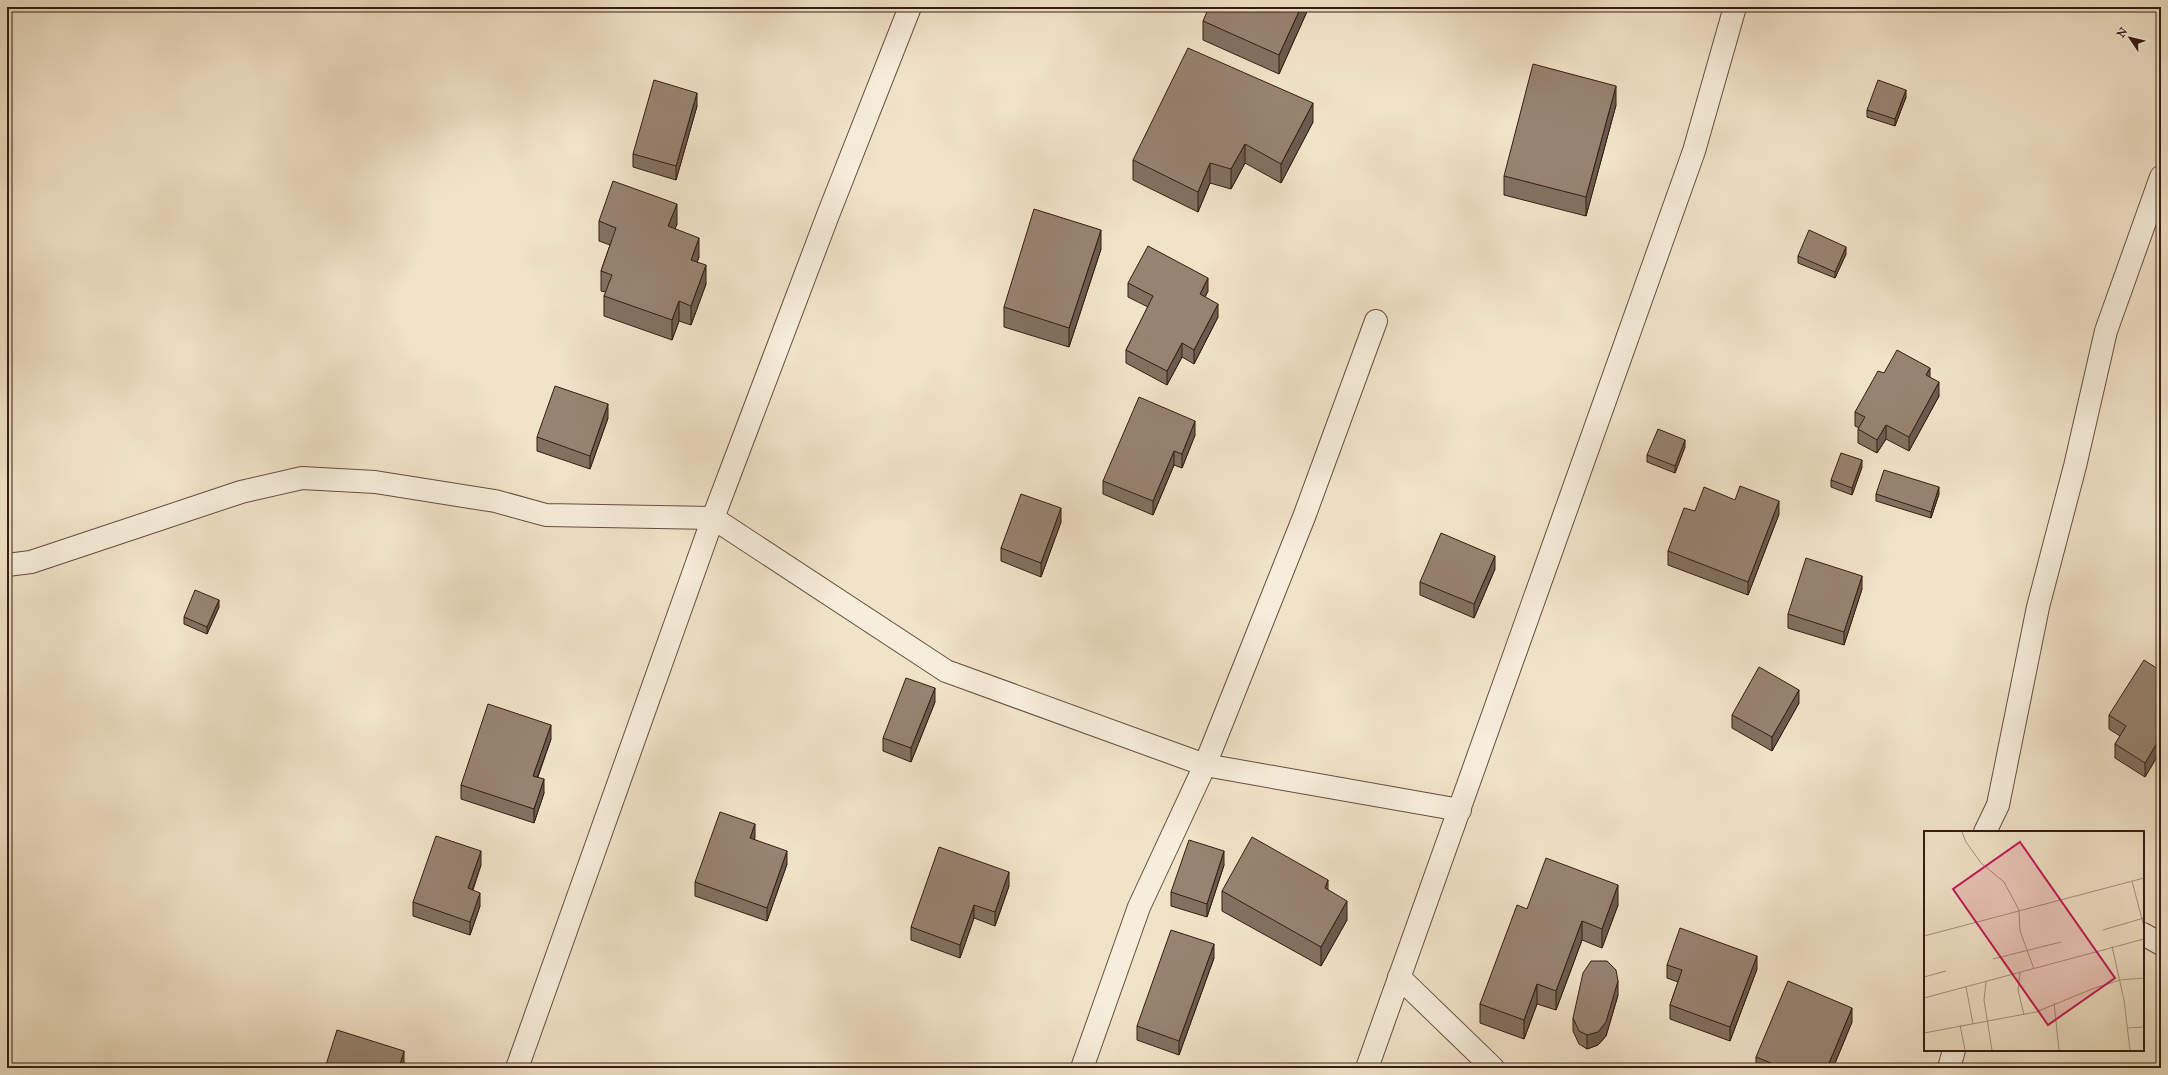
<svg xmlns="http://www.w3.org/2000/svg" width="2168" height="1075" viewBox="0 0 2168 1075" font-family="'IM FELL Great Primer',serif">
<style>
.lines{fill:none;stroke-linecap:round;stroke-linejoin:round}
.minor-casing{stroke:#654e40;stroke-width:24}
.tertiary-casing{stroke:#654e40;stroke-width:24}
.minor{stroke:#f6eddb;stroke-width:22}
.tertiary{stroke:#f6eddb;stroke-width:22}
.wall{fill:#827161;stroke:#361c12}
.shaded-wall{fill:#6a5c4f;stroke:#361c12}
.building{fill:#978371;stroke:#361c12}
.inset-road{fill:none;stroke:#a6937f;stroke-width:1}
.view{fill:#c2185b;fill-opacity:0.15;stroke:#c2185b;stroke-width:2}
.inset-edge{fill:none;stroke:#361c12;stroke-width:2}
</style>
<rect width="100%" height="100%" fill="#f1e3c8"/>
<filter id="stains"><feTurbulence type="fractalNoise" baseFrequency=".005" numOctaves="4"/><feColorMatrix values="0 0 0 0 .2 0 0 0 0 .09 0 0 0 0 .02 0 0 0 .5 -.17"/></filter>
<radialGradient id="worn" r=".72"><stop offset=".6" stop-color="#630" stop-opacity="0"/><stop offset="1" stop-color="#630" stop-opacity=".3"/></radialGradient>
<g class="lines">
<defs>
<path id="minor" d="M7,565L31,562L241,492L302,478L375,482L495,501L546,515L713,518L946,671L1205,765L1460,810
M1985,832L1998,805L2038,607L2075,466L2106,331L2161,177
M2143,934L2161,944
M1399,977L1493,1068
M517,1068L713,518L828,215L910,7
M1082,1068L1139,907L1205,765L1304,517L1376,321
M1949,1068L1954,1050"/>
<path id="tertiary" d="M1367,1068L1694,151L1735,7"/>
</defs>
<use href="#minor" class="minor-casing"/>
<use href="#tertiary" class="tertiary-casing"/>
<use href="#minor" class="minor"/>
<use href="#tertiary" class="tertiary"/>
</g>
<path class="wall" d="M1309,7L1279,74L1203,40V21Z
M1906,97L1895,126L1867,117V110Z
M1616,105L1586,216L1504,195V176Z
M697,106L676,180L633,167V154Z
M1313,122L1281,183L1245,163L1231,189L1210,183L1198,212L1133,180V160Z
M599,221L677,224L675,228L699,257L697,262L706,284L691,325L679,321L672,340L604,316V296L606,292L601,291V271L610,245L599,241Z
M1101,249L1069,347L1004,327V307Z
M1846,254L1835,278L1798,263V256Z
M1128,283L1208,291L1205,297L1218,317L1194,364L1182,357L1167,385L1126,363V350L1148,307L1128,297Z
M1884,373L1930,377L1939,396L1909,451L1886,439L1877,453L1858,443V429L1859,428L1855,426V412Z
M608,418L590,469L537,451V437Z
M1195,435L1182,468L1174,465L1153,515L1103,494V481Z
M1685,447L1675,473L1647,462V455Z
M1862,467L1852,495L1831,487V480Z
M1876,494H1939L1931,518L1876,501Z
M1735,500L1779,514L1748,595L1668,565V551Z
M1061,522L1041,577L1001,561V548Z
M1495,569L1474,618L1420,595V582Z
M1862,589L1844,645L1788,628V614Z
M219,607L207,634L184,624V617Z
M2161,671V759L2157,757L2145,777L2115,758V744L2120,736L2109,729V715Z
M935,702L911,762L883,751V738Z
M1799,703L1772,751L1732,728V715Z
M551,739L538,777L544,793L534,823L461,799V785Z
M755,837L754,839L787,864L767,921L695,896V882Z
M481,865L473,890L480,906L470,935L413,916V902Z
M1224,865L1207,917L1171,906V892Z
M1009,886L995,926L974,918L960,958L911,940V927Z
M1328,890L1347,920L1321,966L1222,911V891Z
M1618,905L1602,948L1582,940L1556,1010L1537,1004L1524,1039L1480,1023V1004L1527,909Z
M1214,958L1179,1055L1137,1040V1026Z
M1667,965L1757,969L1730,1041L1670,1019V1005L1678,982L1667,978Z
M1618,995L1606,1036L1598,1045L1587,1049L1579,1044L1573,1031V1018Z
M1852,1022L1833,1068H1756V1057Z"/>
<path class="shaded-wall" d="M1301,7H1309L1279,74V55Z
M1616,86V105L1586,216V197Z
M1906,90V97L1895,126V119Z
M697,93V106L676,180V166Z
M1313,103V122L1281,183V164Z
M1245,144V163L1231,189V169Z
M1210,163V183L1198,212V192Z
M677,204V224L668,245V226Z
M1101,230V249L1069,347V328Z
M699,238V257L691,279V260Z
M1846,247V254L1835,278V272Z
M706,265V284L691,325V306Z
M1208,278V291L1200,307V294Z
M679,301V321L672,340V320Z
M1218,304V317L1194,364V350Z
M1182,343V357L1167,385V371Z
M1930,368V382L1926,375Z
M1939,382V396L1909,451V437Z
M608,404V418L590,469V456Z
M1195,421V435L1182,468V454Z
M1886,425V439L1877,453V440Z
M1685,440V447L1675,473V466Z
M1174,451V465L1153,515V501Z
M1862,460V467L1852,495V488Z
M1939,487V494L1931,518V512Z
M1779,501V514L1748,595V582Z
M1061,508V522L1041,577V563Z
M1495,556V569L1474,618V604Z
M1862,576V589L1844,645V632Z
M219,600V607L207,634V627Z
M935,688V702L911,762V748Z
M1799,690V703L1772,751V737Z
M551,725V739L533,789V776Z
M2157,743V757L2145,777V763Z
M544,779V793L534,823V809Z
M755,824V837L750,852V838Z
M481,851V865L468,902V888Z
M787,851V864L767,921V908Z
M1224,851V865L1207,917V904Z
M1009,872V886L995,926V912Z
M1328,880V900L1325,888Z
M1618,885V905L1602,948V929Z
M480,893V906L470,935V922Z
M1347,901V920L1321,966V947Z
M974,905V918L960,958V945Z
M1582,921V940L1556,1010V991Z
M1214,944V958L1179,1055V1041Z
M1757,956V969L1730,1041V1027Z
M1618,981V995L1606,1036L1598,1045L1587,1049V1035Z
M1537,984V1004L1524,1039V1020Z
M1852,1008V1022L1833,1068H1827Z
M404,1051V1064L403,1068H399Z"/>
<path class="building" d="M1209,7H1301L1279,55L1203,21Z
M1188,48L1313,103L1281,164L1245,144L1231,169L1210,163L1198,192L1133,160Z
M1533,64L1616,86L1586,197L1504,176Z
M654,80L697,93L676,166L633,154Z
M1878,80L1906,90L1895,119L1867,110Z
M613,181L677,204L668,226L699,238L691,260L706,265L691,306L679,301L672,320L604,296L612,275L601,271L616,228L599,221Z
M1034,209L1101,230L1069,328L1004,307Z
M1809,230L1846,247L1835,272L1798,256Z
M1148,246L1208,278L1200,294L1218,304L1194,350L1182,343L1167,371L1126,350L1153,296L1128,283Z
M1897,350L1930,368L1926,375L1939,382L1909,437L1886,425L1877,440L1858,429L1865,417L1855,412L1878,371L1884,373Z
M555,386L608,404L590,456L537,437Z
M1139,397L1195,421L1182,454L1174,451L1153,501L1103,481Z
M1658,429L1685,440L1675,466L1647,455Z
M1841,453L1862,460L1852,488L1831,480Z
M1884,470L1939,487L1931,512L1876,494Z
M1740,486L1779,501L1748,582L1668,551L1684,508L1695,511L1704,487L1735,500Z
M1021,494L1061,508L1041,563L1001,548Z
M1441,533L1495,556L1474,604L1420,582Z
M1806,558L1862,576L1844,632L1788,614Z
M195,590L219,600L207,627L184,617Z
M2144,660L2161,671V746L2157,743L2145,763L2115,744L2126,726L2109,715Z
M1759,667L1799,690L1772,737L1732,715Z
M906,678L935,688L911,748L883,738Z
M488,704L551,725L533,776L544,779L534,809L461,785Z
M720,812L755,824L750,838L787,851L767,908L695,882Z
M436,836L481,851L468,888L480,893L470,922L413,902Z
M1252,837L1328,880L1325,888L1347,901L1321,947L1222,891Z
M1189,840L1224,851L1207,904L1171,892Z
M939,847L1009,872L995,912L974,905L960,945L911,927Z
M1546,858L1618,885L1602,929L1582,921L1556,991L1537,984L1524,1020L1480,1004L1517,905L1527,909Z
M1680,928L1757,956L1730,1027L1670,1005L1682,970L1667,965Z
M1171,930L1214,944L1179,1041L1137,1026Z
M1591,961H1607L1616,970L1618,981L1606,1022L1598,1032L1587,1035L1579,1031L1573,1018L1583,973Z
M1788,981L1852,1008L1827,1068H1783L1756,1057Z
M337,1030L404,1051L399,1068H325Z"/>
<g transform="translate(1924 831)">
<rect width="220" height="220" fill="#f1e3c8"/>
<path class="inset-road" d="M38,1L42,11L57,32L80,51L95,79L96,100L110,138M208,50L220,96M179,99L220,87M0,105L220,47M188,115L200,169L206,219M69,128L137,111M96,142L94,159L100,184M0,146L22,140M62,151L60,169L68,219M42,156L49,193M0,167L220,108M130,172L135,219M36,194L41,219M204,197L220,196M0,202L112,181L168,158L196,149L220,147"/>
<path class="view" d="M96,11L191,147L124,194L29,58Z"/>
<rect width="220" height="220" class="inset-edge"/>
</g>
<rect width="2168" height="1075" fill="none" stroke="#f1e3c8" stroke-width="24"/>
<rect x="8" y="8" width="2152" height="1059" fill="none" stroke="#361c12" stroke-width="2"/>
<rect x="12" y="12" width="2144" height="1051" fill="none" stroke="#361c12"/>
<g transform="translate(2130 38) rotate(305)" stroke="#f6eddb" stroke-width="3" paint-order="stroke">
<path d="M0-3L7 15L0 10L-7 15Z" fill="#361c12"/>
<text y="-6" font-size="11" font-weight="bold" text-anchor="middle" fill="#361c12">N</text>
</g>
<rect width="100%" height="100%" filter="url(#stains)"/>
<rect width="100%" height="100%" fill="url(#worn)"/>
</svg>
